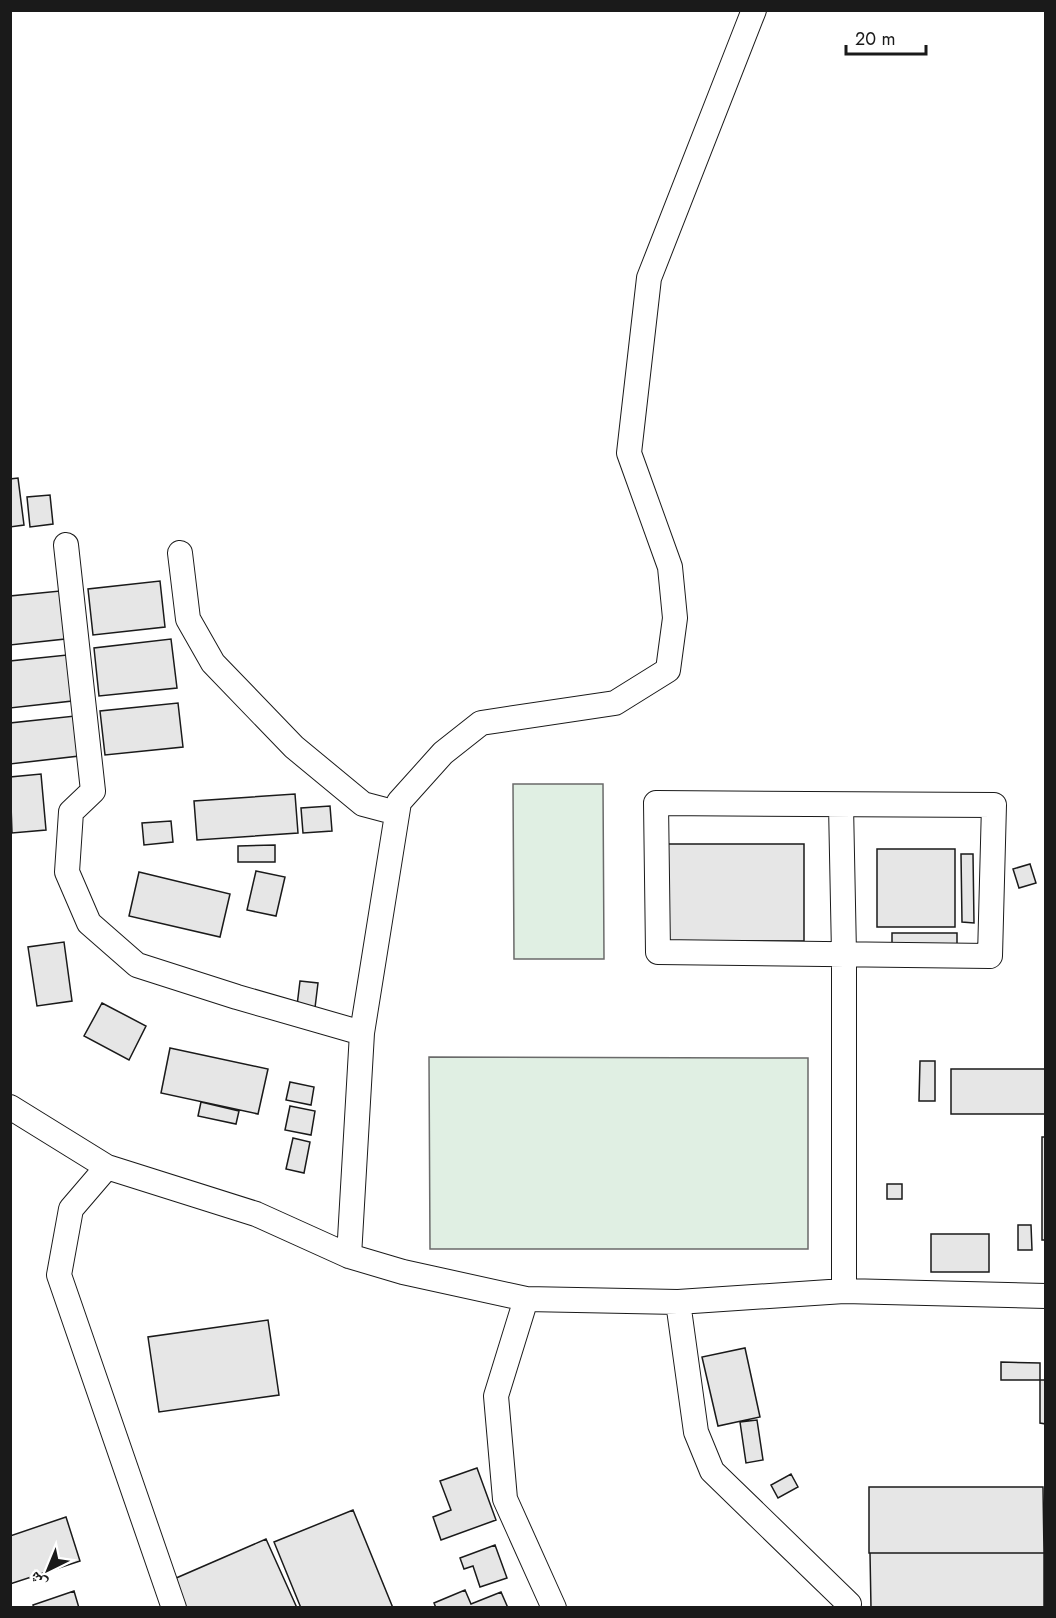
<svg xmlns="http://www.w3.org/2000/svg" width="1056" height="1618" viewBox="0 0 1056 1618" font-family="Jost,'Noto Naskh Arabic',sans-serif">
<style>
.green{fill:#e0efe3;stroke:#6a6a6a;stroke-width:1.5}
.building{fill:#e6e6e6;stroke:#1a1a1a;stroke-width:1.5}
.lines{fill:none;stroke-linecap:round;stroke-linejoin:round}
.street-casing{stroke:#1a1a1a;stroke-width:26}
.street{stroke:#fff;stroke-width:24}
</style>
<rect width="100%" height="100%" fill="#fff"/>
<path class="green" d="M513,784H603L604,959H514Z
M429,1057L808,1058V1249H430Z"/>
<path class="building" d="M18,478L24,525L10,527V479Z
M50,495L53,524L30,527L27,497Z
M160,581L165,627L93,635L88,589Z
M60,591L65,639L10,645V596Z
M171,639L177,688L99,696L94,648Z
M67,655L72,701L10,708V661Z
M178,703L183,747L105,755L100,711Z
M75,716L79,756L10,764V723Z
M41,774L46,830L12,833L10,777Z
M295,794L298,833L197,840L194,801Z
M330,806L332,831L303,833L301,808Z
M171,821L173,842L144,845L142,823Z
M667,844H804V941H668Z
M275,845V862H238V846Z
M877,849H955V927H877Z
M961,854H973L974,923L962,922Z
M1030,864L1036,883L1019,888L1013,869Z
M256,871L285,877L276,916L247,910Z
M139,872L230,894L220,937L129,916Z
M892,933H957V944H892Z
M64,942L72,1001L37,1006L28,947Z
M300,981L318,983L314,1016L296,1014Z
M102,1003L146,1026L129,1060L84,1036Z
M170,1048L268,1069L258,1114L161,1093Z
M920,1061H935V1101H919Z
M951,1069H1046V1114H951Z
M290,1082L314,1087L311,1105L286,1100Z
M201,1102L239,1111L236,1124L198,1116Z
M290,1106L315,1111L311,1135L285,1130Z
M1042,1137H1046V1240H1042Z
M293,1138L310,1142L304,1173L286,1169Z
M887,1184H902V1199H887Z
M1018,1225H1031L1032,1250H1018Z
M931,1234H989V1272H931Z
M268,1320L279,1395L159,1412L148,1337Z
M745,1348L760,1417L718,1426L702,1357Z
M1001,1362L1040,1363V1380H1001Z
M1040,1380H1046V1424L1040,1423Z
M757,1420L763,1460L746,1463L740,1422Z
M477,1468L496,1520L441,1540L433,1517L451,1510L440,1481Z
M791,1474L798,1487L778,1498L771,1485Z
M869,1487H1043L1044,1553H869Z
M353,1510L393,1608H301L274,1542Z
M66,1517L80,1561L10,1584V1536Z
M266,1539L297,1608H178L167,1582Z
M495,1545L507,1578L480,1587L473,1566L464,1569L460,1558Z
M870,1553H1044V1608H871Z
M465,1590L471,1604L501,1592L508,1608H436L434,1603Z
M74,1591L79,1608H34L33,1605Z"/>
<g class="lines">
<defs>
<path id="street" d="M66,545L93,791L71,812L67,872L89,923L137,965L237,997L362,1033
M180,553L188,619L213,663L294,747L363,804L397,813
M656,803L994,805L990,956L658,952Z
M841,805L844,954V1291
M10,1107L107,1167L256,1214L349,1256L403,1272L526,1299L678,1302L844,1291L1046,1296
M107,1167L71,1209L59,1275L174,1608
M349,1256L362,1033L399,802L443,753L481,723L615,703L668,670L675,618L670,567L629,453L649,278L754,10
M526,1299L496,1396L505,1499L554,1608
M678,1302L696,1432L712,1471L849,1604"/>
</defs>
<use href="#street" class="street-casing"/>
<use href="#street" class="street"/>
</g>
<rect width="1056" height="1618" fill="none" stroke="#1a1a1a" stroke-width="24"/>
<g transform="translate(48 1570) rotate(223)" stroke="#ffffff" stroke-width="4.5" paint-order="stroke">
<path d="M0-4.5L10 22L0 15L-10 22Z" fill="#1a1a1a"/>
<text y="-9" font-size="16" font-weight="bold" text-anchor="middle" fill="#1a1a1a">ش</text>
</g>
<path d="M846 45v9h80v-9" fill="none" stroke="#1a1a1a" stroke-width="3"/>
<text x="855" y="45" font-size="18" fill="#1a1a1a" stroke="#ffffff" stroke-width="4.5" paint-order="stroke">20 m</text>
</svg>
